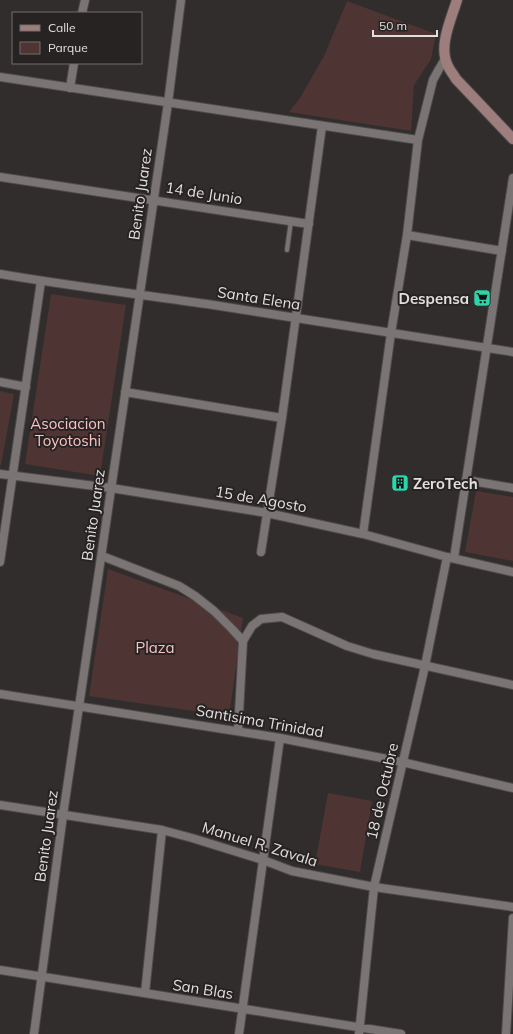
<svg xmlns="http://www.w3.org/2000/svg" width="513" height="1034" viewBox="0 0 513 1034" font-family="Mulish,sans-serif">
<style>
.green{fill:#4e3433}
.lines{fill:none;stroke-linecap:round;stroke-linejoin:round}
.lane-casing{stroke:#4e4a4a;stroke-width:6}
.street-casing{stroke:#4e4a4a;stroke-width:10}
.secondary-casing{stroke:#4e4a4a;stroke-width:12}
.lane{stroke:#7a7574;stroke-width:4}
.street{stroke:#7a7574;stroke-width:8}
.secondary{stroke:#9e7e7d;stroke-width:10}
.labels{text-anchor:middle;dominant-baseline:central;stroke-width:4;stroke-linejoin:round;paint-order:stroke}
.street-label{font-size:15px;fill:#e2dfdf;stroke:#282323}
.poi-label{font-size:15px;font-weight:bold;fill:#e2dfdf;stroke:#282323;text-anchor:end}
.park-label{font-size:15px;fill:#fac2c0;stroke:#282323}
</style>
<rect width="100%" height="100%" fill="#322d2d"/>
<path class="green" d="M347,1L436,34L431,59L414,85L411,131L289,112L300,98L324,56Z
M51,294L126,305L100,476L25,464Z
M0,391L14,394L1,465H0Z
M476,491L513,497V561L465,552Z
M108,569L243,618L229,716L89,696Z
M328,793L372,801L360,872L315,864Z"/>
<g class="lines">
<defs>
<path id="lane" d="M287,250L291,221"/>
<path id="street" d="M82,13L85,0
M0,77L418,140
M70,88L74,63
M0,177L309,224
M407,235L502,251
M0,274C69,286 138,294 207,304C309,320 411,336 513,352
M0,382L26,387
M125,392L282,418
M0,474L111,488L267,513L363,534L447,557L513,572
M466,480L513,488
M363,534L391,333L407,235L418,140L433,80L439,69L445,59
M261,552L282,418L322,126
M102,556L179,586L195,596L214,611L232,629L243,641L252,626L261,619L282,617L347,646L373,654L513,685
M454,558L513,178
M0,562L41,281
M0,694L280,738L402,762L513,788
M238,731L243,641
M0,805L162,830L192,838L263,860L292,871L374,887L513,907
M0,970L401,1034
M145,993L162,830
M34,1034L63,815L168,103L181,0
M239,1034L280,738
M359,1034L374,887L425,666L447,557
M506,1034L513,918"/>
<path id="secondary" d="M457,0C451,20 437,48 449,68C451,72 454,75 456,79L513,139"/>
</defs>
<use href="#lane" class="lane-casing"/>
<use href="#street" class="street-casing"/>
<use href="#secondary" class="secondary-casing"/>
<use href="#lane" class="lane"/>
<use href="#street" class="street"/>
<use href="#secondary" class="secondary"/>
</g>
<defs>
<symbol id="supermarket-square" viewBox="-11 -11 22 22"><rect x="-9" y="-9" width="18" height="18" rx="4" fill="#2fd4aa" stroke="#282323"/><path d="M-6-5.5h2.5l.6 2H6L4.5 2H-2.5L-4.4-4H-6ZM-1.5 3.2a1.3 1.3 0 1 0 .1 0ZM3 3.2a1.3 1.3 0 1 0 .1 0Z" fill="#111"/></symbol>
<symbol id="building-square" viewBox="-11 -11 22 22"><rect x="-9" y="-9" width="18" height="18" rx="4" fill="#2fd4aa" stroke="#282323"/><path d="M-4-6H4V6H1V3H-1V6H-4ZM-2.5-4.3h1.7v1.8h-1.7ZM.8-4.3h1.7v1.8H.8ZM-2.5-1h1.7V.8h-1.7ZM.8-1h1.7V.8H.8Z" fill="#111"/></symbol>
</defs>
<g fill-rule="evenodd">
<use href="#supermarket-square" x="472" y="288" width="20" height="20"/>
<use href="#building-square" x="390" y="473" width="20" height="20"/>
</g>
<g class="labels">
<g class="street-label">
<text transform="translate(204 193) rotate(9)">14 de Junio</text>
<text transform="translate(140 194) rotate(-82)">Benito Juarez</text>
<text transform="translate(259 298) rotate(9)">Santa Elena</text>
<text transform="translate(261 499) rotate(10)">15 de Agosto</text>
<text transform="translate(93 515) rotate(-82)">Benito Juarez</text>
<text transform="translate(260 721) rotate(10)">Santisima Trinidad</text>
<text transform="translate(382 791) rotate(-77)">18 de Octubre</text>
<text transform="translate(46 836) rotate(-82)">Benito Juarez</text>
<text transform="translate(260 844) rotate(17)">Manuel R. Zavala</text>
<text transform="translate(203 989) rotate(9)">San Blas</text>
</g>
<g class="poi-label">
<text x="469" y="298">Despensa</text>
<text x="413" y="483" text-anchor="start">ZeroTech</text>
</g>
<g class="park-label">
<text x="68" y="423">Asociacion<tspan x="68" dy="17">Toyotoshi</tspan></text>
<text x="155" y="647">Plaza</text>
</g>
</g>
<rect x="12" y="12" width="130" height="52" fill="#282323" stroke="#726e6e"/>
<rect x="20" y="25" width="20" height="6" fill="#9e7e7d" stroke="#726e6e"/>
<text x="48" y="32" font-size="12" fill="#e2dfdf">Calle</text>
<rect x="20" y="42" width="20" height="12" fill="#4e3433" stroke="#726e6e"/>
<text x="48" y="52" font-size="12" fill="#e2dfdf">Parque</text>
<path d="M373 30v6h64v-6" fill="none" stroke="#e2dfdf" stroke-width="2"/>
<text x="379" y="30" font-size="12" fill="#e2dfdf" stroke="#282323" stroke-width="3" paint-order="stroke">50 m</text>
</svg>
